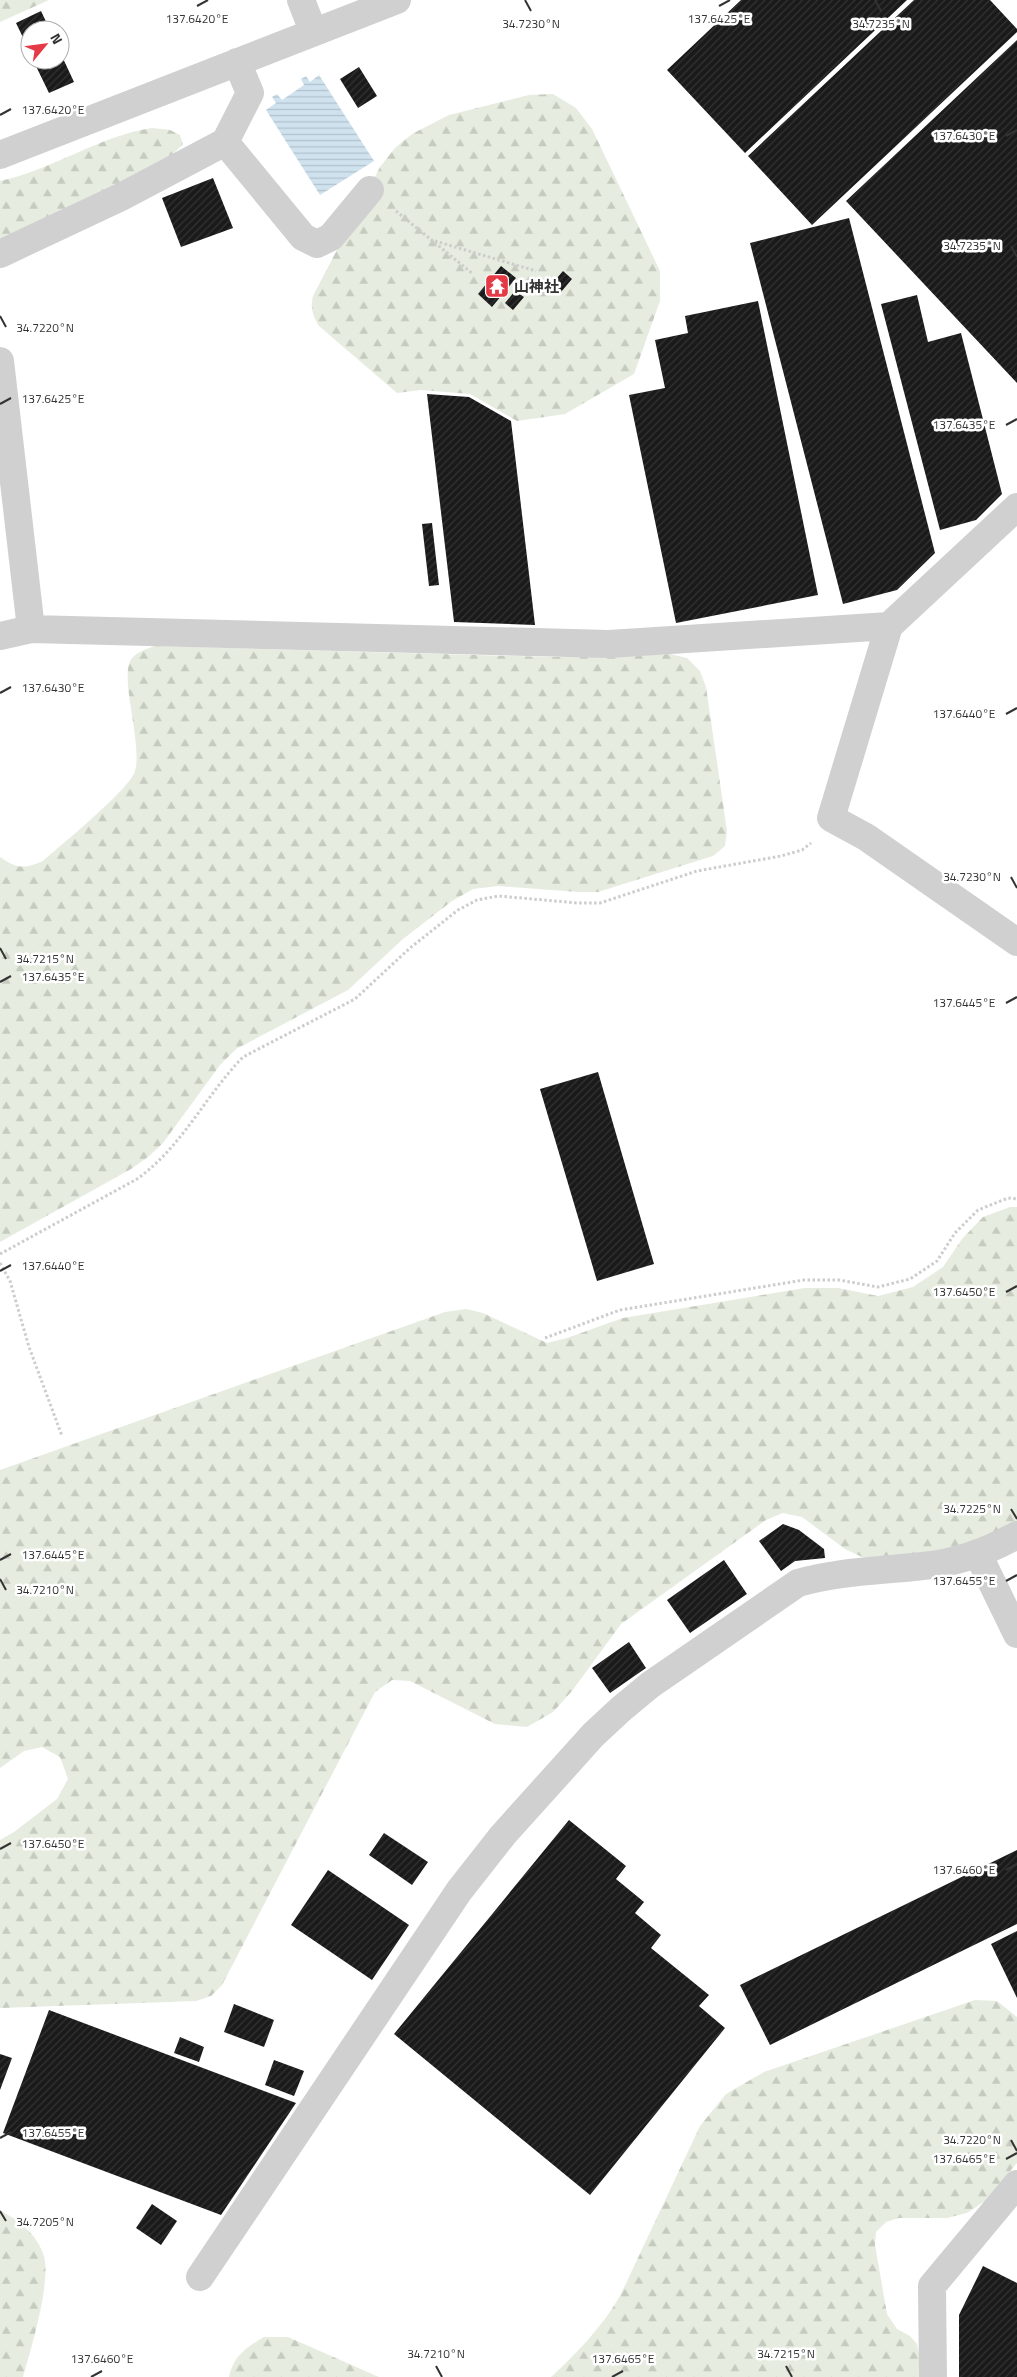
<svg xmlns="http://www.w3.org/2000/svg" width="1017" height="2377" viewBox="0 0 1017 2377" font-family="'Titillium Web','Noto Sans JP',sans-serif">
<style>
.forest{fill:url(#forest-firs)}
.water{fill:url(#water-rules)}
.building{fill:url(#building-hatch)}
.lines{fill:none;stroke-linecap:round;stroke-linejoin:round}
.path{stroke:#cdcdcd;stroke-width:3;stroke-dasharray:2.5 2.5;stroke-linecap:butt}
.minor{stroke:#d0d0d0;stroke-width:28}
.ticks{fill:none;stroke:#333;stroke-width:2}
.labels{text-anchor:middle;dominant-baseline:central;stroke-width:5;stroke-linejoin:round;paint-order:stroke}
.poi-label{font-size:15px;font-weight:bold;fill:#333;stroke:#fff;text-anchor:start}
.ticks-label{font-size:12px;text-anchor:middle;fill:#333;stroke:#fff;stroke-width:5;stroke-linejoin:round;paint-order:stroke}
</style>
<defs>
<pattern id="forest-firs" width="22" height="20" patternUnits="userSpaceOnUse" patternTransform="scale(1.25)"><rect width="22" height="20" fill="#e6ecdf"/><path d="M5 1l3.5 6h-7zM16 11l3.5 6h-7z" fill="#c6cbc0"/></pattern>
<pattern id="water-rules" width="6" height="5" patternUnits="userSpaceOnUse" patternTransform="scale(1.25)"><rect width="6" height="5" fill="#cfe2ee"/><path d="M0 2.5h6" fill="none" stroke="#b2c2cd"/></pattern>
<pattern id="building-hatch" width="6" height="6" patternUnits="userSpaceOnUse" patternTransform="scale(1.25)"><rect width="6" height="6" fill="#1a1a1a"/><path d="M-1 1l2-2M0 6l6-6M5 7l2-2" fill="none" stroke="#333"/></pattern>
</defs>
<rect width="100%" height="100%" fill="#fff"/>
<path class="forest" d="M0,0H49L0,22Z
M553,94L576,108L592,129L660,271V301L634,374L565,414L517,421L470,394L421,390L397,393L319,326C313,316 310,308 313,296L380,167L395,148L412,134L449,115L529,95Z
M152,128L170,130L180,135L183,144L173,154L115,185L0,239V181C52,170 99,136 152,128Z
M155,646L549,657H609L670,654L687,658L700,671L706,687L727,831L725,846L713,856L598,892H578L498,886L473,889L452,901L403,939L348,990L236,1049L220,1065L163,1143L148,1157L131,1169L0,1242V857C17,869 24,869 43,861C60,846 131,788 135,771C143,744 118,674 132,658C139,651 147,649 155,646Z
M1010,1207H1017V1523L950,1550L877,1559L862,1557L845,1549L802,1517L783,1513L766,1520L621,1624L572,1691L553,1712L527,1727L495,1724L410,1681L392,1680L375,1692L222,1985L211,1996L196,2001L0,2008V1840L14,1832L57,1799L68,1779L60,1757L42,1747L24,1751L0,1768V1470L445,1312L466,1309L483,1313L547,1343L567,1338L623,1318L805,1288H838L878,1296L913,1287L943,1267L962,1239L983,1217Z
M975,2000L997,2001L1017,2017V2163L985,2201L967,2213L947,2218H899L886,2222L876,2232L875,2245L887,2314L897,2329L910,2336L917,2344L919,2354L920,2377H551C578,2352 601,2328 620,2296L700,2126L726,2094L764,2072Z
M0,2211C19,2219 38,2236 44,2256C51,2283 31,2349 23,2377H0Z
M264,2337H288L379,2377H229C233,2356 247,2347 264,2337Z"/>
<path class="water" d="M319,75L374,161L320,195L266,110L276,103L272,97L277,94L282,100L304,85L301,79L306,76L310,82Z"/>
<path class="building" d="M741,0H907L745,153L667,70Z
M914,0H990L1017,29V32L812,225L748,156Z
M41,11L50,30H30V52L16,23Z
M1017,40V383L846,201Z
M60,52L74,82L49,93L33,60H60Z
M359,67L377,96L358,108L340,79Z
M213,178L233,228L181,247L162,198Z
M849,218L935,553L897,590L843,604L750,243Z
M501,266L516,278L492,307L478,294Z
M563,271L572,279L561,292L551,285Z
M515,291L524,297L513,310L505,303Z
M917,295L928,342L961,333L1002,494L976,520L940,530L881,304Z
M758,301L818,595L676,623L629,395L665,388L655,340L688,333L685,316Z
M427,394L469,397L511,421L535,625L454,622Z
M432,523L439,585L429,586L422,524Z
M598,1072L654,1264L597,1281L540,1089Z
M783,1524L799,1530L824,1549L825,1558L795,1561L781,1571L759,1541Z
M724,1560L747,1594L690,1633L667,1600Z
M629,1642L646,1668L610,1693L592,1668Z
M569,1820L626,1866L616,1879L644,1902L635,1913L661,1935L651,1948L709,1995L699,2006L725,2028L590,2195L394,2034Z
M384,1833L428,1862L412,1885L369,1855Z
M1017,1850V1924L770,2045L740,1985Z
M328,1870L409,1925L372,1980L291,1925Z
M1017,1931V1998L991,1944Z
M234,2004L274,2020L264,2047L224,2032Z
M49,2010L296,2103L221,2215L3,2133Z
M180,2037L204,2047L199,2062L174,2053Z
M0,2054L12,2058L0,2090Z
M274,2060L304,2071L294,2096L265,2085Z
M152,2204L177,2221L161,2245L136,2228Z
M983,2266L1017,2283V2377H959V2315Z"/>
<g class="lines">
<path class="path" d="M396,211L473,274
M435,241L536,271
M0,1254L137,1179C182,1147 205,1096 243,1057L355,999L410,948L458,910L477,900L498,896L578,903H600L697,871L781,856L802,850L811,843
M0,1263L10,1281L29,1347L62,1436
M545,1338L620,1310L804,1280H839L878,1287L910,1279L937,1261L955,1233L978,1210L1008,1198L1017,1199"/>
<path class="minor" d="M301,0L313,31
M225,142L303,237L317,244L331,237L370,190
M0,155L397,0
M0,254L121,197L225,142L250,93L237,62
M0,361L31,629
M889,626L831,818L866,837L1017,942
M0,636L31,629L609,644L889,626L1017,507
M978,1554L1017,1634
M200,2277L459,1891L503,1835L593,1735L621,1709L650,1685L798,1583C838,1571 881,1571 923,1566C956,1563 988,1551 1017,1535
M933,2377L932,2286L1017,2184"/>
</g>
<path class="ticks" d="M525,0L531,11M875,0L881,11M197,6L208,0M719,6L730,0M0,115L11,109M1006,136L1017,130M1011,246L1017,257M0,316L6,327M0,404L11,398M1006,425L1017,419M0,693L11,687M1006,714L1017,708M1011,877L1017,888M0,948L6,959M0,982L11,976M1006,1003L1017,997M0,1271L11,1265M1006,1292L1017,1286M1011,1509L1017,1519M0,1560L11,1554M0,1579L6,1590M1006,1581L1017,1575M0,1849L11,1843M1006,1870L1017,1864M0,2138L11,2132M1011,2140L1017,2151M1006,2159L1017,2153M0,2211L6,2221M436,2366L442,2377M786,2366L792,2377M91,2377L102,2371M612,2377L623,2371"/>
<defs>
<symbol id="temple-square" viewBox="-11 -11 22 22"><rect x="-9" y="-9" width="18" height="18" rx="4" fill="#e63946" stroke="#fff"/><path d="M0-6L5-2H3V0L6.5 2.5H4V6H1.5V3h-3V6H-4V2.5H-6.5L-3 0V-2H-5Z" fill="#fff"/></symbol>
</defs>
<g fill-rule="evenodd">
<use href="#temple-square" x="483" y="272" width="28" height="28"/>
</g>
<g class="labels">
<g class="poi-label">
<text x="514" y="286">山神社</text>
</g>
</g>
<g class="ticks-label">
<text x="197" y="23">137.6420°E</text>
<text x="719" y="23">137.6425°E</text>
<text x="531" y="28">34.7230°N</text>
<text x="881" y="28">34.7235°N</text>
<text x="53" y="114">137.6420°E</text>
<text x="964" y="140">137.6430°E</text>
<text x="972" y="250">34.7235°N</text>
<text x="45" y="332">34.7220°N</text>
<text x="53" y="403">137.6425°E</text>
<text x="964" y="429">137.6435°E</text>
<text x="53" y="692">137.6430°E</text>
<text x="964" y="718">137.6440°E</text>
<text x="972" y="881">34.7230°N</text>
<text x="45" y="963">34.7215°N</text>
<text x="53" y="981">137.6435°E</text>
<text x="964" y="1007">137.6445°E</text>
<text x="53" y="1270">137.6440°E</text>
<text x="964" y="1296">137.6450°E</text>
<text x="972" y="1513">34.7225°N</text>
<text x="53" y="1559">137.6445°E</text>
<text x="964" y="1585">137.6455°E</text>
<text x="45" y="1594">34.7210°N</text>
<text x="53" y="1848">137.6450°E</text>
<text x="964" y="1874">137.6460°E</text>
<text x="53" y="2137">137.6455°E</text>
<text x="972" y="2144">34.7220°N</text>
<text x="964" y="2163">137.6465°E</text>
<text x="45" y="2226">34.7205°N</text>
<text x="436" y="2358">34.7210°N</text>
<text x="786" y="2358">34.7215°N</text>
<text x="102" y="2363">137.6460°E</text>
<text x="623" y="2363">137.6465°E</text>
</g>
<g transform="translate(45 45) rotate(61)"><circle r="24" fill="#ffffff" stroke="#adadad"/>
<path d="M0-4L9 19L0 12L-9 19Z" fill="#e63946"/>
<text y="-8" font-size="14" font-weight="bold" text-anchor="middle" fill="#333333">N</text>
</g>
</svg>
